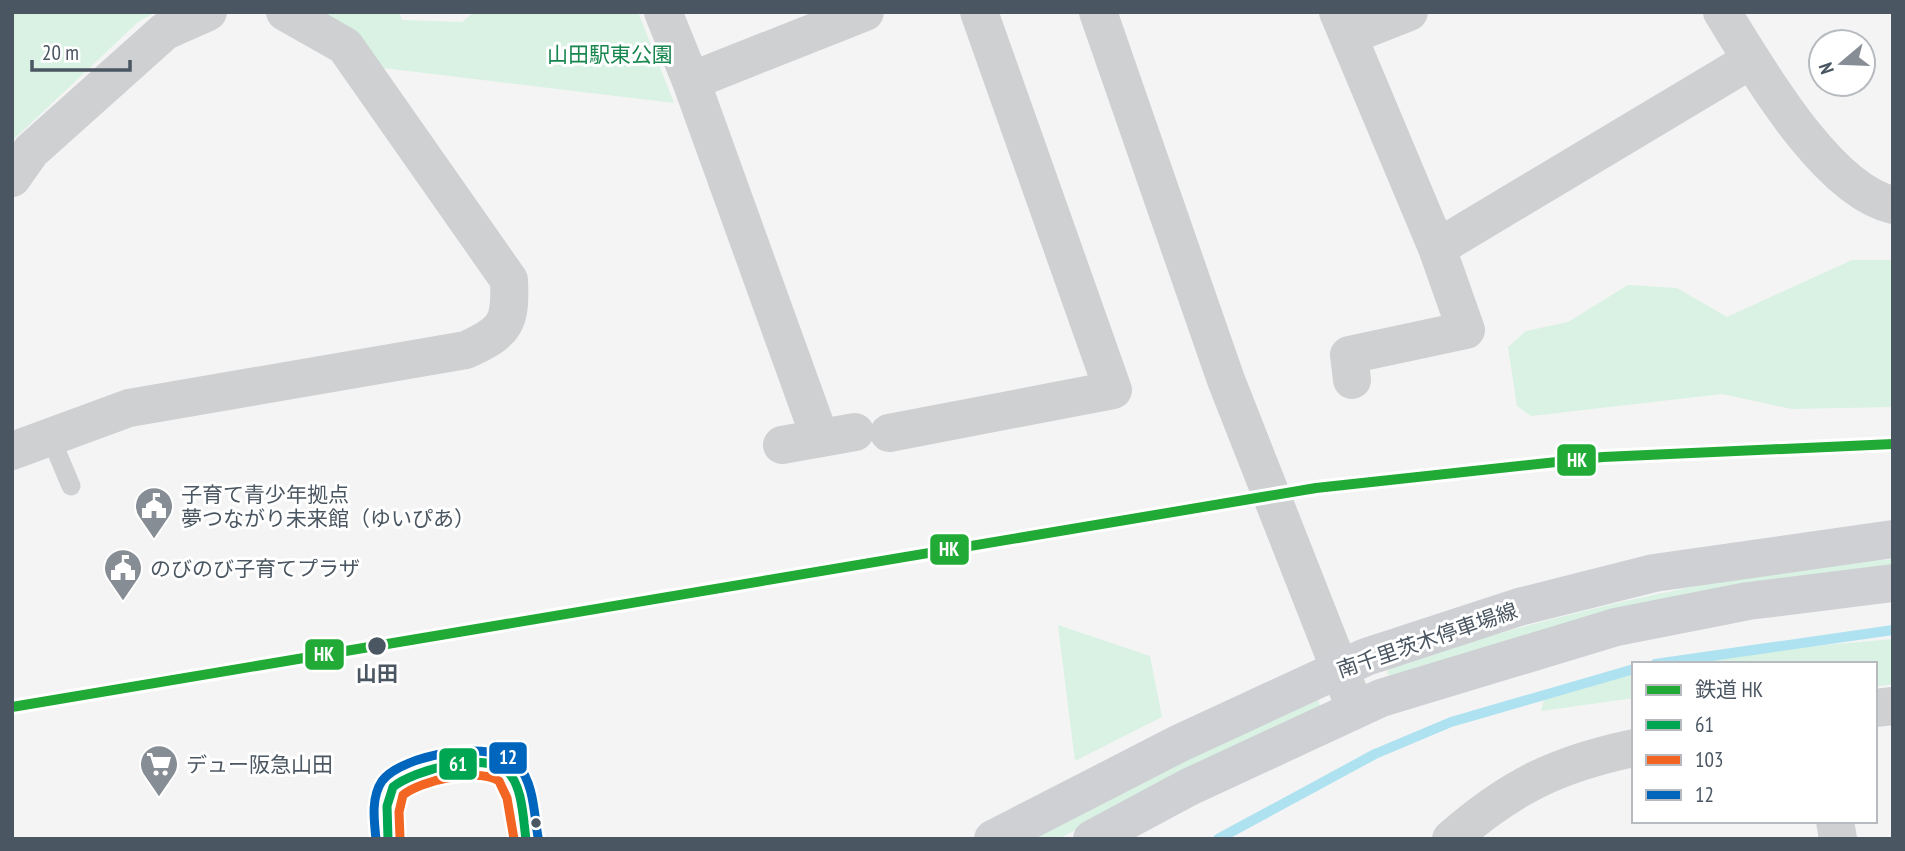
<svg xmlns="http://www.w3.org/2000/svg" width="1905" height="851" viewBox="0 0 1905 851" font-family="'PT Sans Narrow','Noto Sans JP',sans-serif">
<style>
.green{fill:#d9f2e3}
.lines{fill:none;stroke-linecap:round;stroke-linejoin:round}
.stream{stroke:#aee2f0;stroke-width:10}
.service{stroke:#ced0d2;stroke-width:19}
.minor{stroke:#ced0d2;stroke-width:38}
.tertiary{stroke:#ced0d2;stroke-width:38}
.secondary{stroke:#ced0d4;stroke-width:38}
.bus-1-casing{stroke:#fff;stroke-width:14}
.bus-2-casing{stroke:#fff;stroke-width:14}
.bus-3-casing{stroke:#fff;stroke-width:14}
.bus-1{stroke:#00a651;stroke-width:9}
.bus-2{stroke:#f26522;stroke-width:9}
.bus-3{stroke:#0065bd;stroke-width:9}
.rail-1-casing{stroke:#fff;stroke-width:16}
.rail-1{stroke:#21ab36;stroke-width:10}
.stop-dot{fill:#4a5661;stroke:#fff;stroke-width:2.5}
.labels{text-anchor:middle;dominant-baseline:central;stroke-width:6;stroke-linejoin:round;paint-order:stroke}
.park-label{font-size:21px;fill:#17864f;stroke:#fff}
.poi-label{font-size:21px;fill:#4a5661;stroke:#fff;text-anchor:start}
.street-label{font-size:21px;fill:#4a5661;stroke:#fff}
.stop-label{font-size:21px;font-weight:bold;fill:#4a5661;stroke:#fff}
.line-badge{stroke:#fff;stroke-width:2.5}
.badge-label{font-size:19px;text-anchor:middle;font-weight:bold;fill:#fff}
</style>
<rect width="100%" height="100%" fill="#f4f4f4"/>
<path class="green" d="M12,12H156L138,22L12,141Z
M324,12H399L402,20L462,22L474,12H638L674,103L383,68Z
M1852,260H1893V407L1792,409L1722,394L1531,416L1517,406L1508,347L1526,331L1568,322L1628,285L1677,288L1727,317Z
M1893,559V570L1392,677L1387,673L1389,666C1554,615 1720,572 1893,559Z
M1058,625L1150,656L1162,717L1075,761Z
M1893,639V684L1875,687V664H1676L1748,652Z
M1634,673V698L1541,711L1544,699Z
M1318,700L1320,706L1058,839H1030L1192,754Z"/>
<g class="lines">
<path class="stream" d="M1655,664L1893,630
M1218,839L1375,754L1451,722L1634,669"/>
<path class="service" d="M50,436L71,486
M388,839C387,822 383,802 393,787C407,768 493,753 508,772C522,789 522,818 526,839"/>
<path class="minor" d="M663,12L691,81L820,438
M1338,12L1437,248L1751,60
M1722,12C1757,68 1826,190 1893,205
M1348,36L1409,12
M691,81L865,12
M12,178L31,151L165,31L208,12
M1352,380L1349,355L1466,330L1437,248
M889,433L1113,390L979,12
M782,445L855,432
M12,451L129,408L466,350C506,332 511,323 509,280L345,46L285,12
M1875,708L1893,706
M1835,821L1838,839
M1451,839C1510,787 1557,764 1634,748"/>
<path class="tertiary" d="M1098,12L1226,380L1355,708"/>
<path class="secondary" d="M993,839L1180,743L1366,657L1519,607L1654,573L1893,539
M1092,839L1189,787L1381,698L1616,627L1748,601L1893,583"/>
<defs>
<path id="bus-1" d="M388,839L387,806L393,787C414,770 484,751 507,771C523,786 523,819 526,839"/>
<path id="bus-2" d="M400,838L399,812L403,795C421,780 478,768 499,781L507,798L514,839"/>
<path id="bus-3" d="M376,839C374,820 371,797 382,781C402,754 495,738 518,765C534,784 534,814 538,837"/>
</defs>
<use href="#bus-1" class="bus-1-casing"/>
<use href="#bus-2" class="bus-2-casing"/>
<use href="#bus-3" class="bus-3-casing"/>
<use href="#bus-1" class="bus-1"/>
<use href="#bus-2" class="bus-2"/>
<use href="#bus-3" class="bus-3"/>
<defs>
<path id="rail-1" d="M12,707L1316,488L1603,457L1893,444"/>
</defs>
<use href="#rail-1" class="rail-1-casing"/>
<use href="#rail-1" class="rail-1"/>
</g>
<defs>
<symbol id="civic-pin" viewBox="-11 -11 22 30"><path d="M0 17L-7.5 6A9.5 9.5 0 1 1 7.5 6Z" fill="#868d94" stroke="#fff"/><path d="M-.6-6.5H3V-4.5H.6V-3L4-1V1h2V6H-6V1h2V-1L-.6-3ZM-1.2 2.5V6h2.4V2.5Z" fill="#fff"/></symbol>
<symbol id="supermarket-pin" viewBox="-11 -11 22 30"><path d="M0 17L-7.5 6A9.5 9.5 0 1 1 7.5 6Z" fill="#868d94" stroke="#fff"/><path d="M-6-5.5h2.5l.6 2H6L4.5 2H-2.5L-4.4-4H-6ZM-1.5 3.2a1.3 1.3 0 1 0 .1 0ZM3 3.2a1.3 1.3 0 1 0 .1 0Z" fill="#fff"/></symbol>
</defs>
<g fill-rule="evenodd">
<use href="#civic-pin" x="132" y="484" width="44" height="60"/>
<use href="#civic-pin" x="101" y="546" width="44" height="60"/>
<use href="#supermarket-pin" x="137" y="742" width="44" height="60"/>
</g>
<g class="stop-dot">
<circle cx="377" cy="646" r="10"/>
<circle cx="536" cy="823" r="6"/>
</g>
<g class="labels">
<g class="park-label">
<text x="610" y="54">山田駅東公園</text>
</g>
<g class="poi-label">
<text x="181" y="494">子育て青少年拠点<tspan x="181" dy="24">夢つながり未来館（ゆいぴあ）</tspan></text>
<text x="150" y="568">のびのび子育てプラザ</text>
<text x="186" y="764">デュー阪急山田</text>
</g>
<g class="street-label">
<text transform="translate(1427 640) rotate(-19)">南千里茨木停車場線</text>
</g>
<g class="stop-label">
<text x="377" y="673">山田</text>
</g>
</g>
<g class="line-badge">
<rect x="1556" y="443" width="41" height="34" rx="7" fill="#21ab36"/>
<rect x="929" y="533" width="41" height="33" rx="7" fill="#21ab36"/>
<rect x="304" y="638" width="41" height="33" rx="7" fill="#21ab36"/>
<rect x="488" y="741" width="40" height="34" rx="7" fill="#0065bd"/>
<rect x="438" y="747" width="40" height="34" rx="7" fill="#00a651"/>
</g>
<g class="badge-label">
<text x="1577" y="467">HK</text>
<text x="949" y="556">HK</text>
<text x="324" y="661">HK</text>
<text x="508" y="764">12</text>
<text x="458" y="771">61</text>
</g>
<rect width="1905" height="851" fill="none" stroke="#4a5661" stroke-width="28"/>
<rect x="1632" y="662" width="245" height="161" fill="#ffffff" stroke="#b7bbc0" stroke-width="2"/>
<rect x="1646" y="685" width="35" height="10" fill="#21ab36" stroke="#b7bbc0" stroke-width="2"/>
<text x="1695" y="697" font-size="21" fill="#4a5661">鉄道 HK</text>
<rect x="1646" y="720" width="35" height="10" fill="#00a651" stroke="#b7bbc0" stroke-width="2"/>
<text x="1695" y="732" font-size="21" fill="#4a5661">61</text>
<rect x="1646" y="755" width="35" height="10" fill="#f26522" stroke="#b7bbc0" stroke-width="2"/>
<text x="1695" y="767" font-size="21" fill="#4a5661">103</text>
<rect x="1646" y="790" width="35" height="10" fill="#0065bd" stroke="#b7bbc0" stroke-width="2"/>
<text x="1695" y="802" font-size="21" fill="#4a5661">12</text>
<g transform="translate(1842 63) rotate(251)"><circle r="33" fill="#ffffff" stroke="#b7bbc0" stroke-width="2"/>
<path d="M0-5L12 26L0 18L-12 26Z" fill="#868d94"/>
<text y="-10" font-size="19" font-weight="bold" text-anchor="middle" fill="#4a5661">N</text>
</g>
<path d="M32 60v10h98v-10" fill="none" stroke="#4a5661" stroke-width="3.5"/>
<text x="42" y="60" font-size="21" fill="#4a5661" stroke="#ffffff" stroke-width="5" paint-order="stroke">20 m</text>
</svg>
